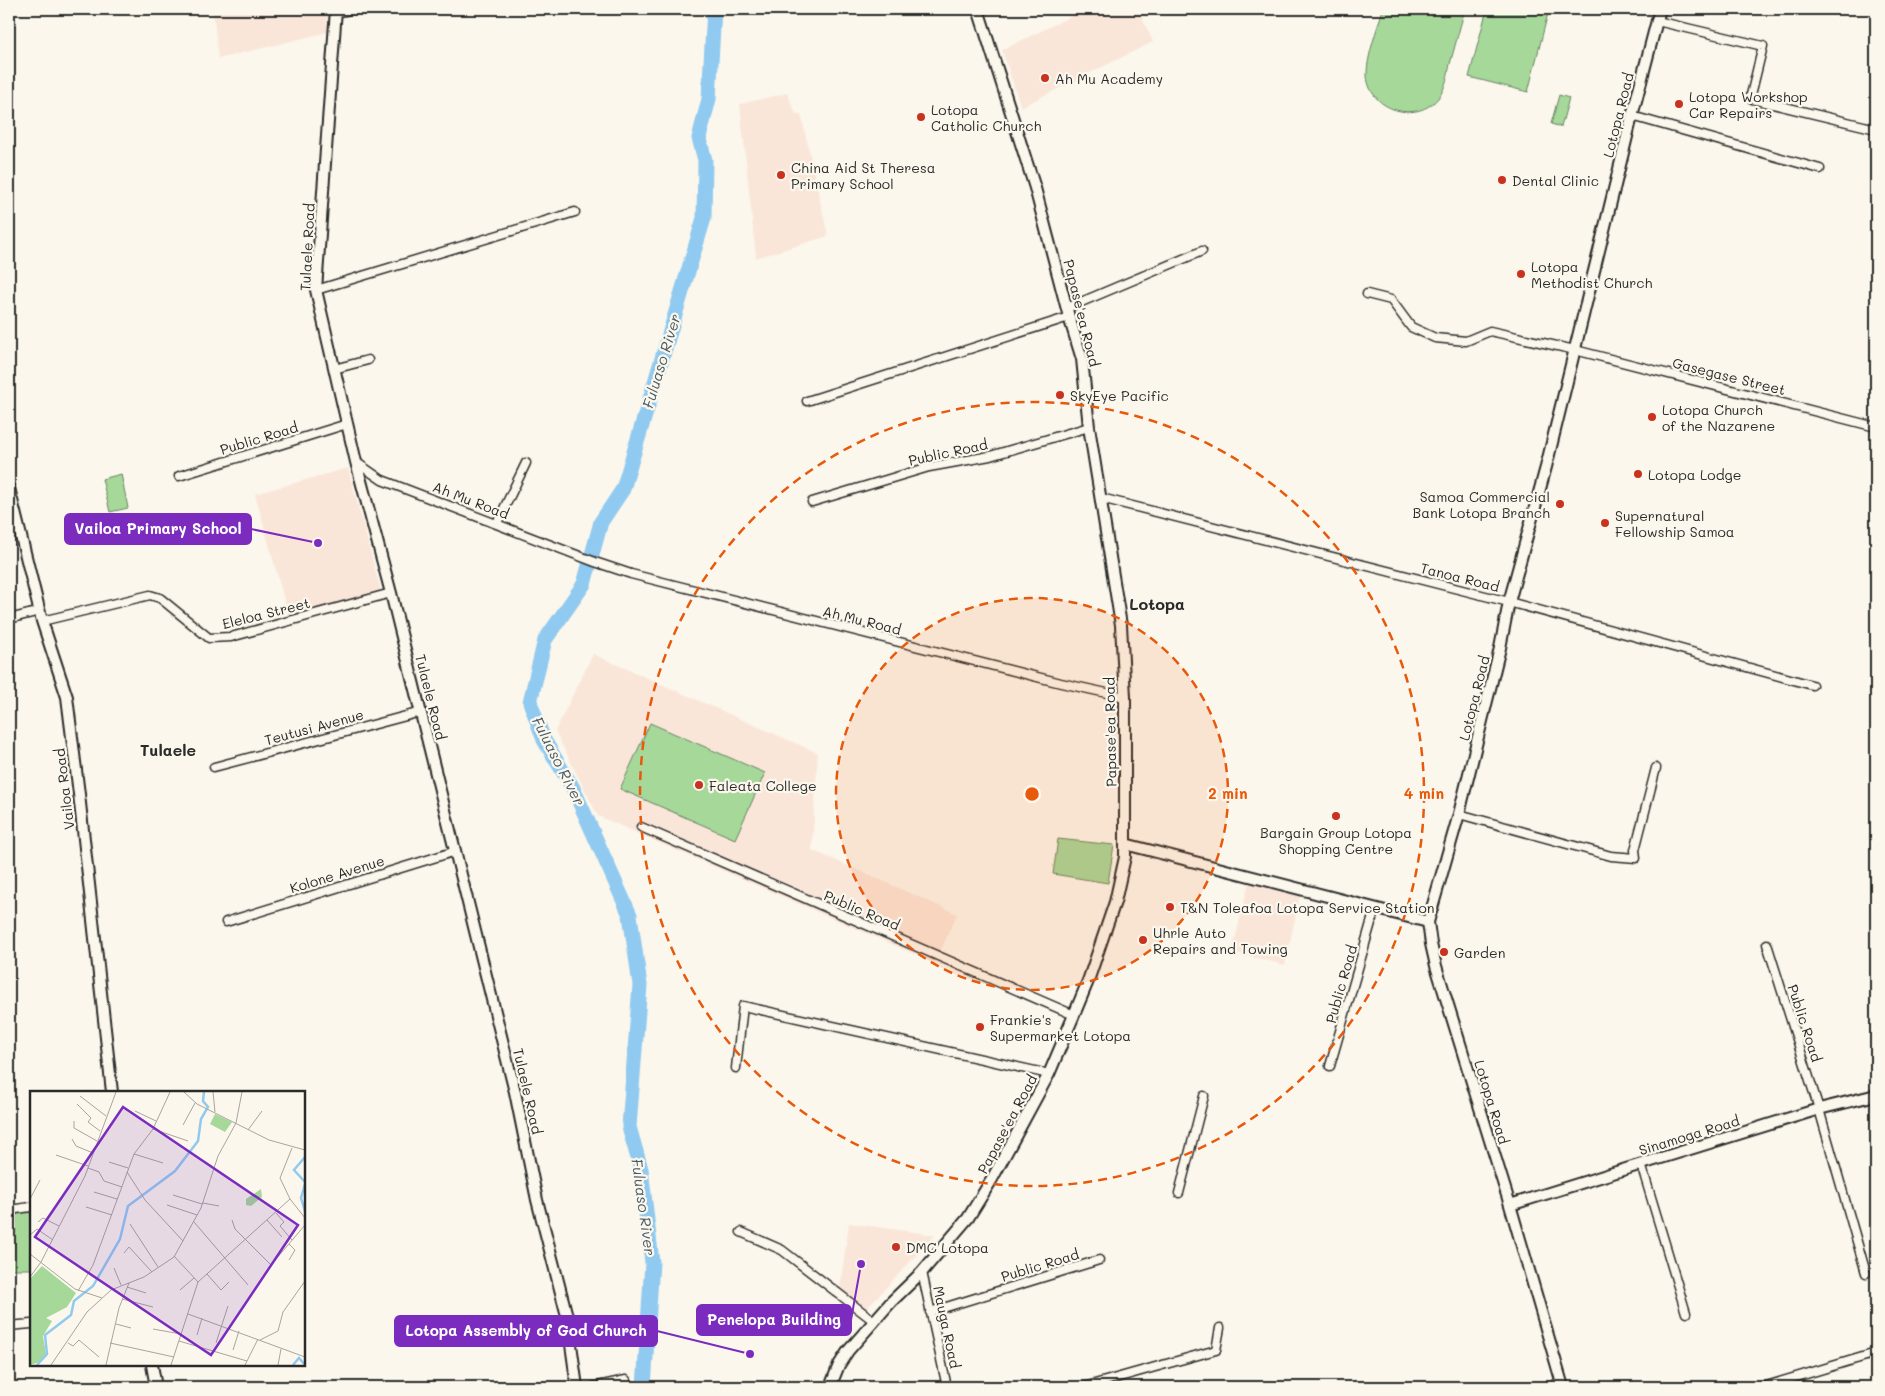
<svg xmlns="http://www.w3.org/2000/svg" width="1885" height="1396" viewBox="0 0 1885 1396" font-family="Mali,sans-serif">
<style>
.built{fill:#fae6d9}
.green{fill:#a6d89a;stroke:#688262}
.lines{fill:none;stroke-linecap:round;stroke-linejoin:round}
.river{stroke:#91caf0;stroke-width:15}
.street-casing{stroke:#2b2b2b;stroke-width:11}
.secondary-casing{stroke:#2b2b2b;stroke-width:14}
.street{stroke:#fbf7ec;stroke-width:8}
.secondary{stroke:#fbf7ec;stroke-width:10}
.ring{fill:none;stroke:#e8590c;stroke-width:2.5;stroke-dasharray:9 6}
.poi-dot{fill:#c8321e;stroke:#fbf7ec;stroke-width:2}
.labels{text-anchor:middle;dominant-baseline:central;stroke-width:4.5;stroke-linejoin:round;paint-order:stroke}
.poi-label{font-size:14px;fill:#2b2b2b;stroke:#fbf7ec;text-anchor:start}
.street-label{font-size:14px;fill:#2b2b2b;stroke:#fbf7ec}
.water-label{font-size:15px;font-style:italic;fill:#4a5b66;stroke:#fbf7ec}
.quarter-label{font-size:16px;font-weight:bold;fill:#2b2b2b;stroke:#fbf7ec}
.inset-river{fill:none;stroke:#91caf0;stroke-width:2.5}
.inset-road{fill:none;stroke:#a8a59f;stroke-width:1}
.view{fill:#7b2cbf;fill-opacity:0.15;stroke:#7b2cbf;stroke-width:2.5}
.inset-edge{fill:none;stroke:#2b2b2b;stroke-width:2.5}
.centre{fill:#e8590c;stroke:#fbf7ec;stroke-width:2.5}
.ring-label{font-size:15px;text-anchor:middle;font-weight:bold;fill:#e8590c;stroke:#fbf7ec;stroke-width:4.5;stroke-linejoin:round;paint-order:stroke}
.leader{fill:none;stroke:#7b2cbf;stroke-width:2}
.callout-dot{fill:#7b2cbf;stroke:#fbf7ec;stroke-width:2}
.callout{fill:#7b2cbf;stroke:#7b2cbf;stroke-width:2}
.callout-label{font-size:15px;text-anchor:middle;font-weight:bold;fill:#fff}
</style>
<rect width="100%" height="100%" fill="#fbf7ec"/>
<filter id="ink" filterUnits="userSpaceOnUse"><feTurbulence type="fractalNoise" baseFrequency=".02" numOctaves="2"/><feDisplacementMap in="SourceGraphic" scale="10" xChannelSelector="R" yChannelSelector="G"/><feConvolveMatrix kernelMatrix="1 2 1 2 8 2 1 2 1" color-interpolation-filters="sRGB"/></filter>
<g filter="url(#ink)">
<path class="built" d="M213,9H327L328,32L218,59Z
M1086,9H1138L1153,42L1021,107L1002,50Z
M787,93L796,114H801L828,236L756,258L740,104Z
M348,468L381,591L289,617L255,494Z
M593,654L818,753L812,850L957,914L935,963L598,816L555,731Z
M1249,882L1300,896L1285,965L1232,952Z
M849,1223L935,1235L867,1308L840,1288Z"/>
<path class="green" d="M1383,9H1465C1460,27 1455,46 1450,64C1448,74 1446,85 1441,94C1422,125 1370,113 1367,76C1366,58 1378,27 1383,9Z
M1487,9H1549L1528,92L1469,77Z
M1559,95L1569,98L1561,127L1551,124Z
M121,474L128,508L110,512L102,479Z
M650,723L765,773L735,839L620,789Z
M1058,839L1114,845L1108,883L1053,874Z
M31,1212V1269H9V1214Z"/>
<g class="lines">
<path class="river" d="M644,1387L652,1262L641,1169L629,1127L640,985L630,915L573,788L544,740L530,702L545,640L584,584L601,522L623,489L704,218L705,160L699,138L709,99L714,9"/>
<defs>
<path id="street" d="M337,13L354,9
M1657,21L1763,46L1751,95L1752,99L1876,129
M1632,116L1820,169
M316,290L575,212
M1367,294L1391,300L1411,327L1435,338L1466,341L1490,331L1575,350L1876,427
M1067,308L1202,251
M334,369L368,360
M807,401L1069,317
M356,462L382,480L595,562L631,574L1061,683L1125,697
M179,476L347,424
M1101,498L1509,602L1812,685
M812,502L929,467L990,456L1089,427
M497,523L526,463
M9,619L40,611
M42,621L150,595L160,598L209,638L231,637L391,593
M214,767L421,712
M1459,814L1611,856L1636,858L1635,850L1656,768
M641,827L1074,1015
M226,922L456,851
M1767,944L1819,1109L1866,1273
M1330,1066L1375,909
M736,1068L743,1006L1049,1074
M1641,1164L1686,1313
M1179,1193L1204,1096
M9,1210L31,1207
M741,1232L782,1250L874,1321
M922,1272L947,1387
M930,1312L1099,1260
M9,1326L31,1324
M593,1387L626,1380
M1084,1387L1216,1350L1220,1328
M1549,1387L1561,1382
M1763,1387L1876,1353"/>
<path id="secondary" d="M336,9L316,290L356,462L391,593L515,1092L537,1200L567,1316L577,1387
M9,488L42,621L67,697L79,794L112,1092
M1125,844L1428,922
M1510,1205L1819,1109L1876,1095
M152,1365L156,1387
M830,1387L839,1365L848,1351L891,1302L922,1272L968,1218L991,1181L1049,1074L1074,1015L1088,981L1115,902L1125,857V697L1121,625L1089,427L1082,359L1069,317L1035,188L978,9
M1563,1387L1510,1205L1436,966L1431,944L1428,922L1459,814L1500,648L1509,602L1546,467L1632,116L1660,9"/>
</defs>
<use href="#street" class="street-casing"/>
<use href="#secondary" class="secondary-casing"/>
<use href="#street" class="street"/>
<use href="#secondary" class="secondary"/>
</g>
</g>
<circle cx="1032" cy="794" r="196" fill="#e8590c" fill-opacity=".12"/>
<g class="ring">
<circle cx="1032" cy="794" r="196"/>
<circle cx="1032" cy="794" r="392"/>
</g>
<g class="poi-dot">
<circle cx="1045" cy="78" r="5"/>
<circle cx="1679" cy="104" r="5"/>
<circle cx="921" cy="117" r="5"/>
<circle cx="781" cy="175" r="5"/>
<circle cx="1502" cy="180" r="5"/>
<circle cx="1521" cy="274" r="5"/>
<circle cx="1060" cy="395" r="5"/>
<circle cx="1652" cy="417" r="5"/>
<circle cx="1638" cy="474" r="5"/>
<circle cx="1560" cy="504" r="5"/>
<circle cx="1605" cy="523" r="5"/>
<circle cx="699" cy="785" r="5"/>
<circle cx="1336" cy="816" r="5"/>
<circle cx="1170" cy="907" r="5"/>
<circle cx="1143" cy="940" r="5"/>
<circle cx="1444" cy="952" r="5"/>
<circle cx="980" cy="1027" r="5"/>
<circle cx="896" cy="1247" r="5"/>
</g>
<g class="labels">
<g class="poi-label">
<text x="1055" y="78">Ah Mu Academy</text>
<text x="1689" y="96">Lotopa Workshop<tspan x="1689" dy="16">Car Repairs</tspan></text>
<text x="931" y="109">Lotopa<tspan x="931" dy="16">Catholic Church</tspan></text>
<text x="791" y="167">China Aid St Theresa<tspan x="791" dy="16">Primary School</tspan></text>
<text x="1512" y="180">Dental Clinic</text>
<text x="1531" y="266">Lotopa<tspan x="1531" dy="16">Methodist Church</tspan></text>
<text x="1070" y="395">SkyEye Pacific</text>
<text x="1662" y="409">Lotopa Church<tspan x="1662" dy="16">of the Nazarene</tspan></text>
<text x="1648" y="474">Lotopa Lodge</text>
<text x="1550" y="496" text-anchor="end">Samoa Commercial<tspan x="1550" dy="16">Bank Lotopa Branch</tspan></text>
<text x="1615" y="515">Supernatural<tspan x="1615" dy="16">Fellowship Samoa</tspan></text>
<text x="709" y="785">Faleata College</text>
<text x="1336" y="832" text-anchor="middle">Bargain Group Lotopa<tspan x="1336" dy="16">Shopping Centre</tspan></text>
<text x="1180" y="907">T&amp;N Toleafoa Lotopa Service Station</text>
<text x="1153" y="932">Uhrle Auto<tspan x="1153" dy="16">Repairs and Towing</tspan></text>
<text x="1454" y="952">Garden</text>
<text x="990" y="1019">Frankie's<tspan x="990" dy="16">Supermarket Lotopa</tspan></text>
<text x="906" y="1247">DMC Lotopa</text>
</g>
<g class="street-label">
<text transform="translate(1618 115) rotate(-76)">Lotopa Road</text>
<text transform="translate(307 247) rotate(-87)">Tulaele Road</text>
<text transform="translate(1082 313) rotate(76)">Papase'ea Road</text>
<text transform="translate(1729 376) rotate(14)">Gasegase Street</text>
<text transform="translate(259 438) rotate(-17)">Public Road</text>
<text transform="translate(948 452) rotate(-12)">Public Road</text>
<text transform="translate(471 500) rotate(21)">Ah Mu Road</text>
<text transform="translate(1460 577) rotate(14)">Tanoa Road</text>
<text transform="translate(266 613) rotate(-14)">Eleloa Street</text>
<text transform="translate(862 620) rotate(14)">Ah Mu Road</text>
<text transform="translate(431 697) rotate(76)">Tulaele Road</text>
<text transform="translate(1474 698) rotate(-76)">Lotopa Road</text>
<text transform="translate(314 727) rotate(-15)">Teutusi Avenue</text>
<text transform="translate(1110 732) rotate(-91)">Papase'ea Road</text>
<text transform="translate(64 789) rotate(-97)">Vailoa Road</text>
<text transform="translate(337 874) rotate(-17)">Kolone Avenue</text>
<text transform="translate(862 910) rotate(23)">Public Road</text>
<text transform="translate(1341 984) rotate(-74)">Public Road</text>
<text transform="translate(1805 1023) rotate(72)">Public Road</text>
<text transform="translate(528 1091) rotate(77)">Tulaele Road</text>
<text transform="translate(1492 1102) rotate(73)">Lotopa Road</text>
<text transform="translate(1007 1124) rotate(-62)">Papase'ea Road</text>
<text transform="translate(1689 1135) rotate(-17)">Sinamoga Road</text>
<text transform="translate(1040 1265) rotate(-17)">Public Road</text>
<text transform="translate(947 1327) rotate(78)">Mauga Road</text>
</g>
<g class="water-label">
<text transform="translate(661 361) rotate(-73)">Fuluaso River</text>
<text transform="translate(559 761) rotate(63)">Fuluaso River</text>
<text transform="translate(644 1207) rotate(82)">Fuluaso River</text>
</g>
<g class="quarter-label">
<text x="1157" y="603">Lotopa</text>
<text x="168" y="749">Tulaele</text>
</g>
</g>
<g transform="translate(30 1091)">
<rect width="275" height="275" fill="#fbf7ec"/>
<path d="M185,23L202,31L195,41L180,33ZM231,98L232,106L221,115L216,114V108ZM12,175L46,202L37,216L16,227L22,230L13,245L16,263L10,271L0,274V188Z" fill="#a6d89a"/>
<path class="inset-river" d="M275,66L264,79L275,91M275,93L271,107L275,120M7,274L17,263L15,244L41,224L44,210L63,195L90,148L98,115L145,80L168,50L171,28L178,16L173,10L174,1M263,274L269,267L275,274"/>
<path class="inset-road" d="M154,1L167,13L239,49L275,59M183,1L185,21M50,5L76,25M47,13L61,27L58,31L70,40M105,20L126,30M44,30V37L67,50M206,32L212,1M153,34L165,12M123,38L158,50M218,39L232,20M42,48L46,55L63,62M104,63L133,72M26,64L58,75M79,71L98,77M58,77L69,81L74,90L92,96M97,81L115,109L153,150M64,101L87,108M143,104L172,113M0,108L10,89M260,108L275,127M173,112L189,115M137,114L167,124M56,116L82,124M246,122L254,131L250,135L262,149M202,129L205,138L241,174L275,134M237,129L252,146M8,131L13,127L29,135M164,131L218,194M100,133L128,176M0,144L7,138L23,149M94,162L99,156L122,181M0,163L45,198L72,207M144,165L168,191M259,169L265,159L259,153M11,171L55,85L86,1M84,177L91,194M177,183L191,199L199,191M0,186L11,171M97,196L116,202M150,199L164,187M48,200L63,174L104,63L123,38L140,1M92,208L123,216M158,223L275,266M86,233L101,237M123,238L151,243M167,244L172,227M230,249L248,240L253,221L275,190M149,250L217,270M38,252L43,255L49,249L69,266M80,252L144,266M186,252L198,215M203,259L209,240M21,274L57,221L81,199L114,186L144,166L171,117L188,65L206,32M76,274L89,217L99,192M141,274L168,191L260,108L250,87L262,57M215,274L228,248M248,274L251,258"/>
<path class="view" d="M93,16L268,134L181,264L5,146Z"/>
<rect width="275" height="275" class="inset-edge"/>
</g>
<circle cx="1032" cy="794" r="8" class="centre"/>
<g class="ring-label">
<text x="1228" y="799">2 min</text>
<text x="1424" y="799">4 min</text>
</g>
<path class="leader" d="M318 543L251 529M861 1264L851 1320M750 1354L657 1331"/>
<g class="callout-dot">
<circle cx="318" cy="543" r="5"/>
<circle cx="861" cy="1264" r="5"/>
<circle cx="750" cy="1354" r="5"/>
</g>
<g class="callout">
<rect x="65" y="514" width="186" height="30" rx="5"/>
<rect x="697" y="1305" width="154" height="30" rx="5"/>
<rect x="395" y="1316" width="262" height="30" rx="5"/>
</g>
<g class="callout-label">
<text x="158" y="534">Vailoa Primary School</text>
<text x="774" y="1325">Penelopa Building</text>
<text x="526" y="1336">Lotopa Assembly of God Church</text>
</g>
<rect width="1885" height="1396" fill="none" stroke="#fbf7ec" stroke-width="30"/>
<rect x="15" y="15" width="1855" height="1366" fill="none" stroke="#2b2b2b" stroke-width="2" filter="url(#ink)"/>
</svg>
